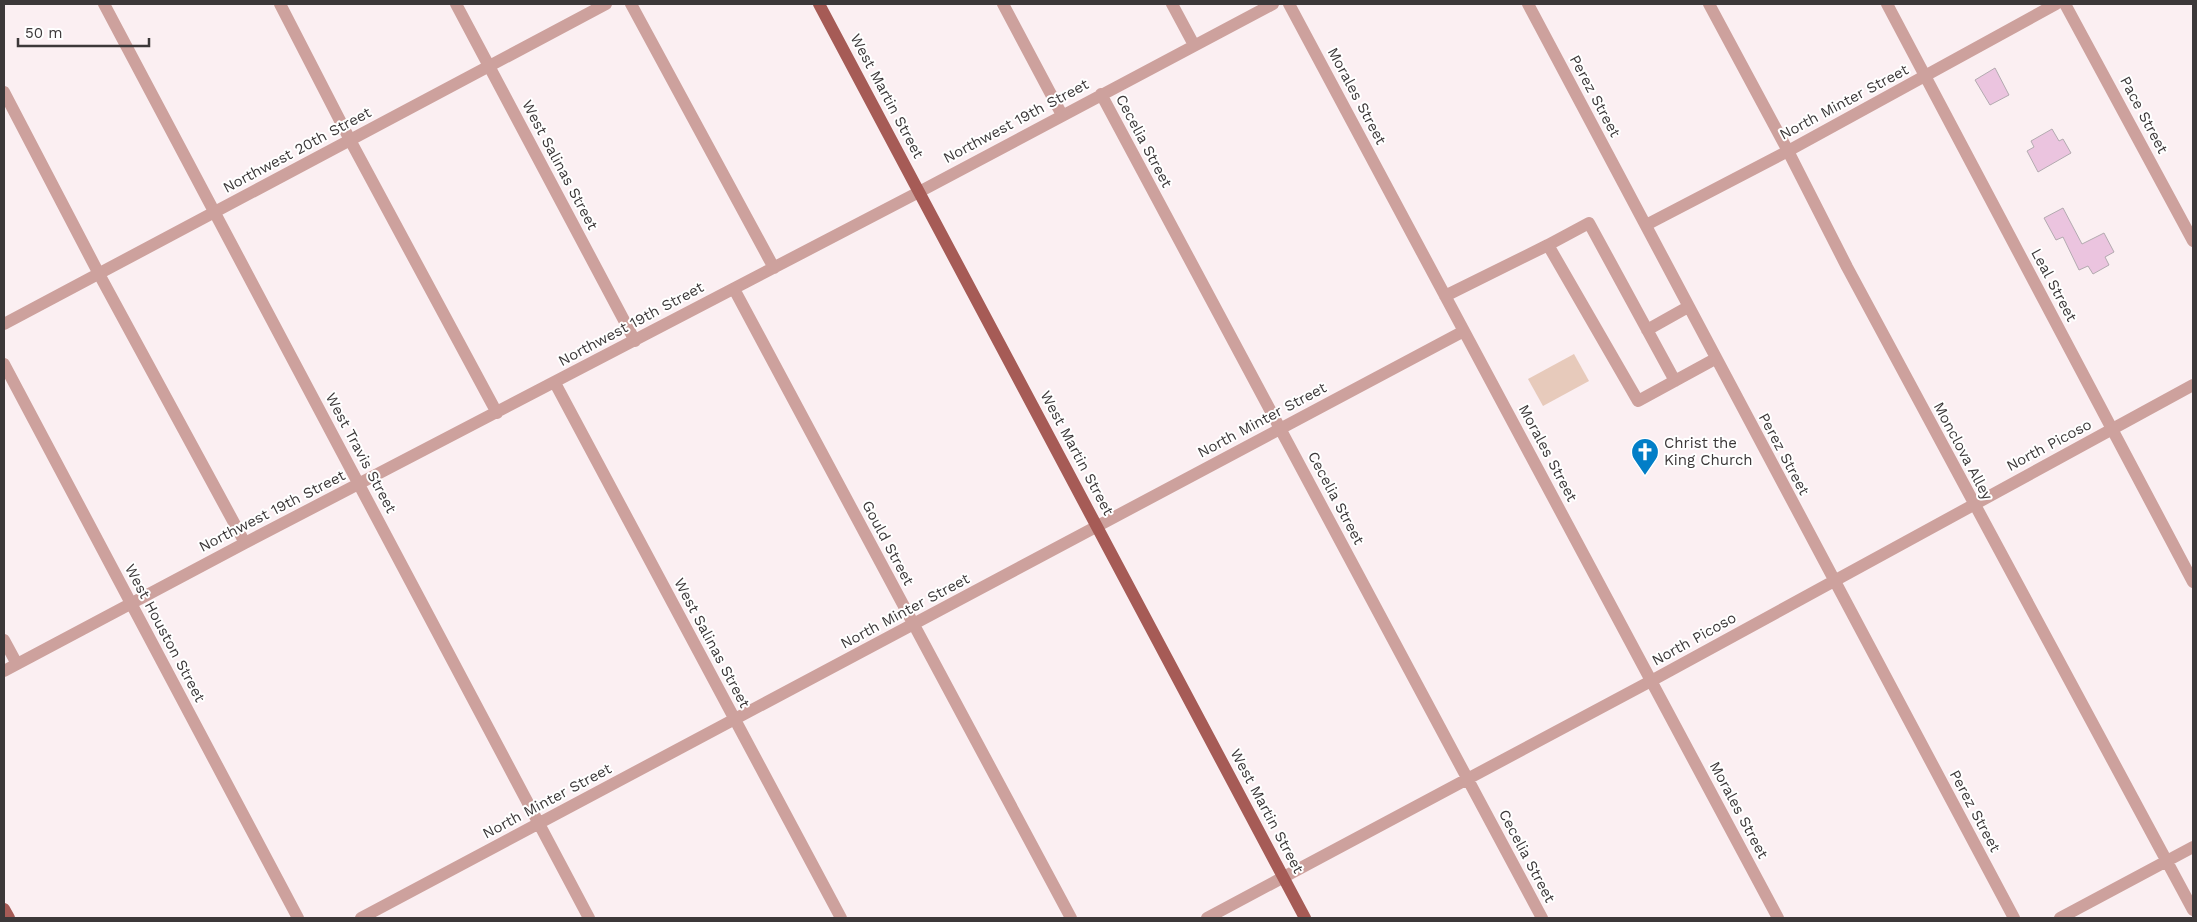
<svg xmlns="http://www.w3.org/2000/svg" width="2197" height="922" viewBox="0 0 2197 922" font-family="'Work Sans',sans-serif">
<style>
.green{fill:#e7cabb}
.building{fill:#ebc4df;stroke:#b3aab0}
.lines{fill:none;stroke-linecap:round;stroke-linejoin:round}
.minor{stroke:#cda19d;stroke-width:12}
.major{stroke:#a65b56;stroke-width:12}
.labels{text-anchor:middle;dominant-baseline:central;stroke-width:4;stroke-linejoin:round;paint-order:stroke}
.street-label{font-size:15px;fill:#3c3839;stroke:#fff}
.poi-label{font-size:15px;fill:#3c3839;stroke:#fff;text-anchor:start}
</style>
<rect width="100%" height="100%" fill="#fbeff2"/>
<path class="green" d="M1574,354L1589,381L1543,406L1528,379Z"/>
<path class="building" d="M1995,68L2009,95L1990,105L1975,80Z
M2052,129L2059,141L2063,139L2071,153L2038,172L2027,151L2034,147L2031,141Z
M2063,208L2082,244L2104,233L2114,252L2105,257L2109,265L2093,274L2088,266L2079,270L2063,237L2056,240L2044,218Z"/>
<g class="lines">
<path class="minor" d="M104,4L589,918
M280,4L350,140L497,413
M456,4L635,341
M631,4L774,268
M1003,4L1062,115
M1172,4L1194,45
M1289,4L1778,918
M1528,4L2014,918
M1709,4L1788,151L1847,267L2193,910
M1887,4L2193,582
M2065,4L2193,241
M4,92L99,274L245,543
M1101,94L1542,918
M1646,225L1788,151L2056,4
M734,289L1071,918
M1445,296L1548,245
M4,324L606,4
M1647,330L1688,307
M4,364L298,918
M1675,381L1589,223L1548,245L1638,401L1715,359
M555,383L841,918
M4,640L17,664
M4,671L245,543L919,192L1273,4
M361,918L1464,331
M1207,918L1651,681L2193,385
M2060,918L2193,847"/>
<path class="major" d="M819,4L1305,918
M4,909L9,918"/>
</g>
<defs>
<symbol id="church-pin" viewBox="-11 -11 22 30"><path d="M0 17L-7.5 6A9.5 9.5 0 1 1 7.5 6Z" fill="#027ec7" stroke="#fff"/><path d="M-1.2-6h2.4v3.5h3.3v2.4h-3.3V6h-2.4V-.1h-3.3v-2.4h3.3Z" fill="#fff"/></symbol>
</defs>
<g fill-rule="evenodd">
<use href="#church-pin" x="1629" y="436" width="32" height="43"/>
</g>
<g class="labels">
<g class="street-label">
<text transform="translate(887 96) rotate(62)">West Martin Street</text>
<text transform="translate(1357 96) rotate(62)">Morales Street</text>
<text transform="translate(1595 96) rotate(62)">Perez Street</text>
<text transform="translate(1844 102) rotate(-28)">North Minter Street</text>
<text transform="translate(2144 115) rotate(62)">Pace Street</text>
<text transform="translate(1016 121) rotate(-28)">Northwest 19th Street</text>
<text transform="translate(1144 141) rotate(62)">Cecelia Street</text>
<text transform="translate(297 150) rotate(-28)">Northwest 20th Street</text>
<text transform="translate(560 165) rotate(62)">West Salinas Street</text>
<text transform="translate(2054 285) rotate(62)">Leal Street</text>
<text transform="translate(631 324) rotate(-28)">Northwest 19th Street</text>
<text transform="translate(1262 420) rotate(-28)">North Minter Street</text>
<text transform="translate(2049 445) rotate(-28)">North Picoso</text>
<text transform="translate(1963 451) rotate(62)">Monclova Alley</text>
<text transform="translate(361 453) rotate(62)">West Travis Street</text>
<text transform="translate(1077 453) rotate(62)">West Martin Street</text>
<text transform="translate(1548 453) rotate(62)">Morales Street</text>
<text transform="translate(1784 454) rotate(62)">Perez Street</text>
<text transform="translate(1336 498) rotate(62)">Cecelia Street</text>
<text transform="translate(272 511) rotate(-27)">Northwest 19th Street</text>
<text transform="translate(888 543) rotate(62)">Gould Street</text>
<text transform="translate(905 611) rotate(-28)">North Minter Street</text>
<text transform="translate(165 633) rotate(62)">West Houston Street</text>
<text transform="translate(1694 639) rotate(-29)">North Picoso</text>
<text transform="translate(712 643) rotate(62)">West Salinas Street</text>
<text transform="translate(547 801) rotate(-28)">North Minter Street</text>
<text transform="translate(1739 810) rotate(62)">Morales Street</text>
<text transform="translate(1267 811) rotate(62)">West Martin Street</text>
<text transform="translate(1975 811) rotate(62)">Perez Street</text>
<text transform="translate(1527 856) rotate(62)">Cecelia Street</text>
</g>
<g class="poi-label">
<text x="1664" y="443">Christ the<tspan x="1664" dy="17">King Church</tspan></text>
</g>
</g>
<rect width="2197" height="922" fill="none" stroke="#3c3839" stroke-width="10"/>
<path d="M18 38v8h131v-8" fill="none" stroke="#3c3839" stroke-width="2.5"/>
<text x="25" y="38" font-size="15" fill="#3c3839" stroke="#ffffff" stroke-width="4" paint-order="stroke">50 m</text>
</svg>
